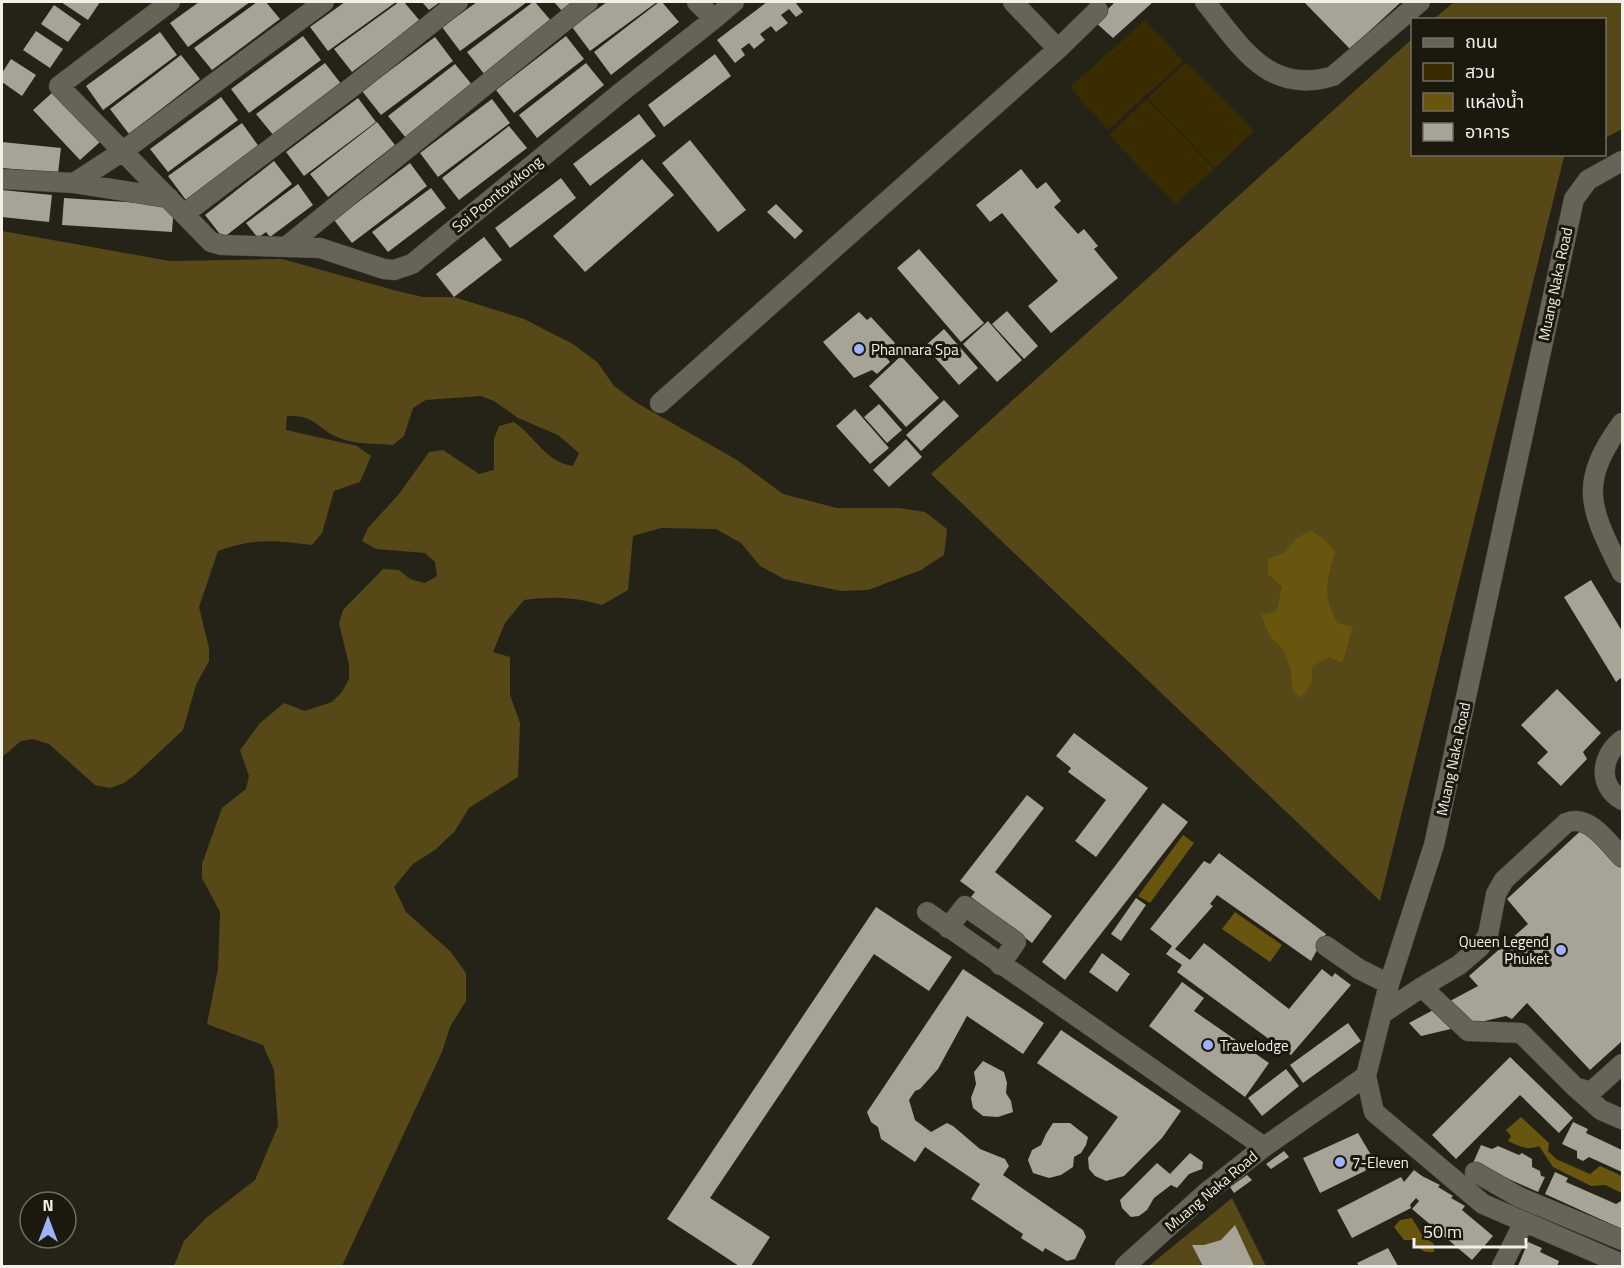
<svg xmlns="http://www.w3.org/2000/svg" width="1624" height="1268" viewBox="0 0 1624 1268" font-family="'Titillium Web','Noto Sans Thai',sans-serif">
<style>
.green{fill:#392d00}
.forest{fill:#574917}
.water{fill:#68560f}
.building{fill:#a7a396}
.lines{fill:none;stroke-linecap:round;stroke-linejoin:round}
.minor-casing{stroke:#403d36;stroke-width:21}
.minor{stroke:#676357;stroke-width:20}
.poi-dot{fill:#a1b2fd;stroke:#1b180e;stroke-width:2}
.labels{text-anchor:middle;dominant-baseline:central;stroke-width:6;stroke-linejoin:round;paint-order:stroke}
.street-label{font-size:15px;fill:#f2f0e9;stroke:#1b180e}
.poi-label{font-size:15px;fill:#f2f0e9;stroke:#1b180e;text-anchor:start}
</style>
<rect width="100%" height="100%" fill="#252217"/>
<path class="green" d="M1145,20L1183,61L1108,130L1070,87Z
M1186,62L1254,131L1215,168L1148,98Z
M1147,99L1214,169L1175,204L1109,135Z"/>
<path class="forest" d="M1454,2H1622V129L1605,138L1604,20L1434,19Z
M1412,39V154L1569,155L1564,157L1380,901L931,474Z
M2,231L170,261L282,259L397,291L423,297H454L524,319L573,344L598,363L614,386L637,403L737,460L783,494L837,508H899L925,512L947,529L944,555L921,570L868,590L841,591L784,579L760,566L741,543L716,529L661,528L633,536L628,590L602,605C575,597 552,596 524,600L505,623L493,652L510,657V695L520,723L518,777L469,808L455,831L435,850L413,864L394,887L406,912L450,951L466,973V1001L450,1027L442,1052L342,1266H174L184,1241L206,1218L255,1180L278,1126L274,1070L263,1045L207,1024L218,969L220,912L202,878V864L222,808L246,789L249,776L240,750L260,723L284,703L305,711L332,702L342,692L349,679V665L339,623L343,610L383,569L399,570L410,579L425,583L437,576L435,562L425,553L376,549L362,541L368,528L399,494L429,452L443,450L479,474L494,470V439L499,426L514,422C536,437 545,462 573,466L579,453L558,435L518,418L494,401L481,396L426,400L413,408L404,436L393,445C375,443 353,445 337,437C315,427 316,415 287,416L286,430L357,446L371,456L360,482L334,491L322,533L312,545C273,540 256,538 218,551L199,607L209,648V661L196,685L183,730L136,774L124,783L110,788L95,785L49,744L33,739L21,741L2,757Z
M1232,1198L1266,1266H1149Z"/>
<path class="water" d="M1311,530L1324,539L1335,551C1327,582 1321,592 1337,623L1353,627L1342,663L1330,657L1312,666V682L1301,698L1293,690L1291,672L1285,652L1270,636L1261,615L1277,611L1282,587L1268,574V559L1282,554L1297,538Z
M1183,835L1194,843L1150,903L1138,896Z
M1235,912L1282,945L1270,962L1222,929Z
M1521,1117L1549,1143L1548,1151L1556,1159L1590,1174L1600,1166L1622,1176V1193L1605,1185L1591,1186L1553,1167L1539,1146C1527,1151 1519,1146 1508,1141L1511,1136L1506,1130Z
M1412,1218L1422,1235L1434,1244V1252C1423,1253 1418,1249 1413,1240H1404L1394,1227L1400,1220Z"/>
<path class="building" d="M61,2H100L88,20Z
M199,2H250L188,47L170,23Z
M257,2H266L280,19L212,70L194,48Z
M345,2H396L328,51L310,27Z
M399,2H404L420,21L352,72L334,49Z
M422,2H440L429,10Z
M477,2H527L460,51L442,27Z
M533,2H535L552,22L485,75L467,52Z
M554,2H574L562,11Z
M607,2H657L590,51L572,27Z
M659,2H662L679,22L611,75L594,52Z
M767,2H795L803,12L796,17L789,9L781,15L788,23L776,32L771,26L760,34L765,40L754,49L749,43L741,49L745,55L735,63L717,40Z
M1115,2H1153L1113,38L1095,22Z
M1304,2H1401L1350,49Z
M54,5L81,24L68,42L41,24Z
M36,31L63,49L50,68L23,50Z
M160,32L177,55L103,110L86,86Z
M303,36L321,60L249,113L231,89Z
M566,36L584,59L514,113L496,90Z
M435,37L453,61L381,115L362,91Z
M715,54L731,76L664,127L648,105Z
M181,55L200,79L129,134L110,109Z
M11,59L36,75L22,96L2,82V73Z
M325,63L342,85L274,136L256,114Z
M586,63L604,85L537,138L519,115Z
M455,64L473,86L406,138L388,116Z
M53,92L100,142L80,160L33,110Z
M221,97L238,120L168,172L150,149Z
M358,98L376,122L304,176L286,152Z
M492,99L510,123L438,177L420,153Z
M639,114L656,136L590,186L573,164Z
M377,122L395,145L328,197L310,174Z
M242,123L260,148L186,200L168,176Z
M509,126L527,148L459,200L442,178Z
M690,140L746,210L718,232L662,163Z
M2,142L61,148L58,173L2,168Z
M642,159L674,195L585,272L553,236Z
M274,161L292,184L223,238L205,215Z
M410,163L427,186L352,243L334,220Z
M1021,169L1037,189L1046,182L1061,201L1054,207L1078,234L1084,229L1098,246L1094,249L1118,278L1051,333L1028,306L1058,281L1002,213L990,222L976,205Z
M561,178L576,198L510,248L495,228Z
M298,184L313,205L270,237L266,232L258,238L246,223Z
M431,188L446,208L388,252L372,232Z
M2,190L52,195L49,222L2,217Z
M64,198L174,205L172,232L62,225Z
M776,204L803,231L795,239L767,212Z
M484,237L502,260L454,297L436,274Z
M919,249L984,323L961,342L897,268Z
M1007,311L1038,346L1024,359L992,324Z
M859,312L867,320L871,317L895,343L885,356L890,362L877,374L872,370L854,378L823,342Z
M988,321L1022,360L997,382L963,344Z
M944,329L978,368L959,385L925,346Z
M901,356L939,398L906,427L869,386Z
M944,400L959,416L921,451L906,435Z
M879,404L902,430L887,443L864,417Z
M855,409L889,448L870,464L836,426Z
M906,439L922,457L889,487L873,470Z
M1591,580L1622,631V677L1616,682L1564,597Z
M1557,689L1601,733L1583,752L1587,759L1561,786L1537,763L1548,752L1521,725Z
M1074,733L1148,788L1096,857L1075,841L1106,800L1068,772L1071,768L1056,756Z
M1027,795L1044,808L995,872L1052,916L1032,943L971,897L975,892L960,881Z
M1163,803L1188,822L1065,980L1042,962Z
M1588,824L1622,862V1041L1590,1070L1527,1003L1512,1019L1506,1016L1421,1036L1409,1023L1478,986L1469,976L1528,924L1507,899Z
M1219,853L1326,934L1311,961L1217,895L1210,904L1213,906L1175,949L1190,960L1204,943L1289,1009L1322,969L1332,977L1335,973L1351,985L1291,1055L1177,972L1182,965L1166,954L1172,946L1150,929L1204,861L1210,864Z
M1136,898L1146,905L1121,941L1111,934Z
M876,907L952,957L929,991L874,954L710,1198L770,1237L751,1266H739L667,1219Z
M1102,953L1130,974L1117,992L1089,972Z
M963,969L1044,1023L1023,1054L967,1016L938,1069L920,1089L915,1091L909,1100L915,1120L931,1132L947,1123L953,1126L980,1149L1005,1159L1009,1166L1003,1175L1083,1230L1086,1237L1075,1259L1067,1261L1045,1248L1043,1252L1021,1238L1023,1234L971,1199L980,1184L925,1147L915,1162L881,1139L878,1127L871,1122L867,1112Z
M1182,982L1204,998L1194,1011L1269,1063L1245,1097L1149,1026Z
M1348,1023L1361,1041L1303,1083L1290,1065Z
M1061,1030L1181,1111L1162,1138L1124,1176L1106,1181L1095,1176L1089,1169L1088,1158L1118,1117L1037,1063Z
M1510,1057L1573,1118L1559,1133L1520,1095L1456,1159L1432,1135Z
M983,1061L1004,1072L1007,1083L1006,1093L1011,1101L1013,1112L998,1117L983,1116L973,1108L971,1098L976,1084L974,1072Z
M1286,1069L1299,1086L1262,1116L1248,1098Z
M1573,1122L1588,1129L1586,1133L1622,1150V1172L1589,1157L1583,1161L1577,1158V1151L1562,1144Z
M1053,1123H1070L1088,1137L1086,1145L1081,1153L1074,1157L1073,1167L1061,1175L1049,1178L1033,1173L1028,1160L1032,1150L1041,1145L1046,1134Z
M1358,1133L1377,1165L1320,1193L1303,1158Z
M1481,1145L1492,1149L1498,1146L1519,1155L1522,1153L1532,1159V1167L1540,1171L1541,1176L1545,1177L1538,1192L1473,1163Z
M1284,1151L1289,1157L1271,1169L1266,1164Z
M1190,1153L1203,1162L1202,1169L1189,1174L1177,1188L1171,1185L1154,1198L1147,1210L1139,1216L1131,1217L1122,1208L1120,1200L1157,1163L1170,1174Z
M1414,1170L1422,1176L1440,1185L1438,1187L1453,1196L1451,1198L1465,1206L1462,1210L1493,1236L1472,1260L1412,1209L1419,1201L1416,1198L1410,1205L1411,1208L1352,1238L1337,1210L1401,1177L1404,1182Z
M1555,1172L1568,1178L1566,1182L1616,1204L1621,1201H1622V1229L1545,1194Z
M1247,1175L1252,1180L1234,1193L1230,1187Z
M1235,1225L1254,1266H1203L1192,1245H1204L1221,1240Z
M1528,1242L1542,1248L1540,1252L1559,1261L1557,1266H1518Z
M1388,1248L1398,1266H1359L1357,1263Z"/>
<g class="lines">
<defs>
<path id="minor" d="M170,2L59,86L211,242L222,245L320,248L384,269L394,270L412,264L619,94L714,19L734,2
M697,2L714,19
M1013,2L1058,49
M1205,2C1240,45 1268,96 1333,76L1420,2
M2,179L74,183L169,198
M74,183L123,151L324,2
M184,214L352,87L458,2
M287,246L588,2
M660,403L1058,49L1098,10
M1622,423C1576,486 1591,509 1622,573
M1622,740C1601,756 1597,785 1622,800
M927,912L1264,1147
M948,928L965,906L1016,942L1000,965
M1326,946L1359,969L1389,984
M1422,987L1459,965L1480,947L1488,935L1496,894L1504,880L1566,823C1589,813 1608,843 1622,857
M1383,1013L1422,987L1468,1031L1521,1033L1575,1087L1591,1092L1622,1064
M1366,1076L1374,1112L1483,1204L1622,1264
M1575,1087L1601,1110L1622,1119
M1475,1172L1519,1197L1622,1240
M1125,1266L1207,1192L1264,1147L1366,1076L1389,984L1434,845L1574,199L1588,180L1622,161
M1502,1266L1524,1222"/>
</defs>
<use href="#minor" class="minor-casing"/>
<use href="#minor" class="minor"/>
</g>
<g class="poi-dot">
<circle cx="859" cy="349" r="6"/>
<circle cx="1561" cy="950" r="6"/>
<circle cx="1208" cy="1045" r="6"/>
<circle cx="1340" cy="1162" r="6"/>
</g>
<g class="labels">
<g class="street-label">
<text transform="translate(497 194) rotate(-39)">Soi Poontowkong</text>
<text transform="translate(1555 284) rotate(-78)">Muang Naka Road</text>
<text transform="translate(1453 759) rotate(-78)">Muang Naka Road</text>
<text transform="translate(1211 1191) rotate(-40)">Muang Naka Road</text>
</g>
<g class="poi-label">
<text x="871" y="349">Phannara Spa</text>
<text x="1549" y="941" text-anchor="end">Queen Legend<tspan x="1549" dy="17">Phuket</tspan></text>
<text x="1220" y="1045">Travelodge</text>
<text x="1352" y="1162">7-Eleven</text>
</g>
</g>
<rect width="1624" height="1268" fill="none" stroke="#f2f0e9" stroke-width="6"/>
<rect x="1411" y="18" width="195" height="138" fill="#1b180e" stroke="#716e66" stroke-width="1.5"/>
<rect x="1423" y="38" width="30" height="9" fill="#676357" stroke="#716e66" stroke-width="1.5"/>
<text x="1465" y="48" font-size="18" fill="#f2f0e9">ถนน</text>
<rect x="1423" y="63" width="30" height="18" fill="#392d00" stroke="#716e66" stroke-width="1.5"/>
<text x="1465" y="78" font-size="18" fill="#f2f0e9">สวน</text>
<rect x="1423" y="93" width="30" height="18" fill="#68560f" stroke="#716e66" stroke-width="1.5"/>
<text x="1465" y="108" font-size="18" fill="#f2f0e9">แหล่งน้ำ</text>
<rect x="1423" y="123" width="30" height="18" fill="#a7a396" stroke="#716e66" stroke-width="1.5"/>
<text x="1465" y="138" font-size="18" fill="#f2f0e9">อาคาร</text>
<g transform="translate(48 1220)"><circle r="28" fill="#1b180e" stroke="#716e66" stroke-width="1.5"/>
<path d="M0-4.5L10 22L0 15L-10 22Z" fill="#a1b2fd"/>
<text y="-9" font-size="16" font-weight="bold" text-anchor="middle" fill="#f2f0e9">N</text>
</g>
<path d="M1414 1238v9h112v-9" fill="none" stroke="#f2f0e9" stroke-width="3"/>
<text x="1423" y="1238" font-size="18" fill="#f2f0e9" stroke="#1b180e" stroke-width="4.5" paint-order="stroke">50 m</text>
</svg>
